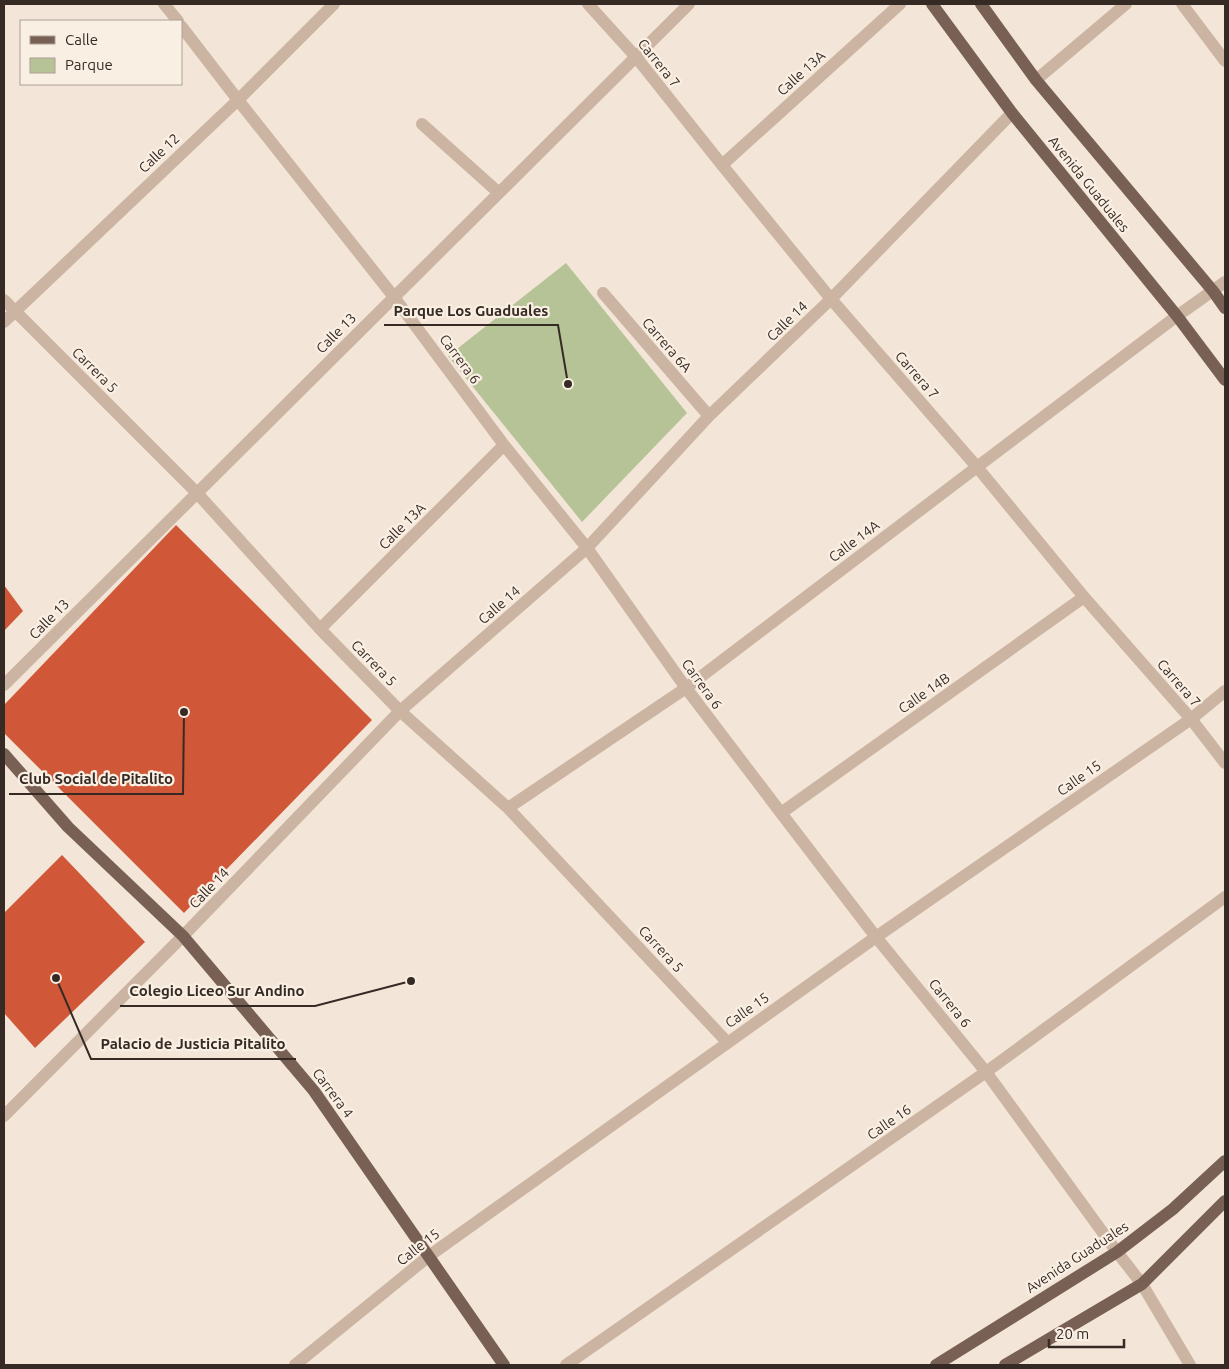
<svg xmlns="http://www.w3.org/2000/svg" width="1229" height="1369" viewBox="0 0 1229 1369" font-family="Ubuntu,sans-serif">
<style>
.green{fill:#b5c396}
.building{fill:#d05838}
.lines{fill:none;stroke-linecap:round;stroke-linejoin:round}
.street{stroke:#ccb4a2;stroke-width:12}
.primary{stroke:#796055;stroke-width:12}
.labels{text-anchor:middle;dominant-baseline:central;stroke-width:4.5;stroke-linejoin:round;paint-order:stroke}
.street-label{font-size:14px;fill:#362a25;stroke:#faefe3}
.leader{fill:none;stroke:#362a25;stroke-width:2}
.callout-dot{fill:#362a25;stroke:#faefe3;stroke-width:2}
.callout-label{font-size:15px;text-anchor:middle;font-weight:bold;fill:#362a25;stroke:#faefe3;stroke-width:4.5;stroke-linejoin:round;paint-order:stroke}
</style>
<rect width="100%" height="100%" fill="#f3e5d7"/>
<path class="green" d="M566,263L687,413L582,522L448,356Z"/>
<path class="building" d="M176,525L372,720L184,913L4,733V705Z
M4,585L23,611L4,631Z
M62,855L145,942L35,1048L4,1013V913Z"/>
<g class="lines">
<path class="street" d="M164,4L178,21
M588,4L636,57L722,165L831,299L977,467L1084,597L1191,719L1225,763
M1182,4L1225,61
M181,26L238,100L394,297L504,445L587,548L686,688L781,813L876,937L986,1072L1117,1252L1142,1284L1190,1365
M1036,80L1126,4
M422,124L499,193
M722,165L900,4
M603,293L709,416
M4,300L197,493L320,629L400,711L508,808L727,1042
M4,322L238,100L334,4
M320,629L504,445
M4,685L689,4
M508,808L686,688L977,467L1177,316L1225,282
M781,813L1084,597
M4,1116L183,936L400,711L587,548L709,416L831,299L1012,113
M295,1365L429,1256L876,937L1191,719L1225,691
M566,1365L986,1072L1225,897"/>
<path class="primary" d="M932,4L1012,113L1177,316L1225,380
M981,4L1036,80L1213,291L1225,308
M4,754L68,827L183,936L314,1091L504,1365
M936,1365L1117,1252L1173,1209L1225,1161
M1005,1365L1142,1284L1225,1201"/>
</g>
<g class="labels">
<g class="street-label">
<text transform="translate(659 63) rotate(51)">Carrera 7</text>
<text transform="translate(801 73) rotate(-42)">Calle 13A</text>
<text transform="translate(159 153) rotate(-43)">Calle 12</text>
<text transform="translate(1089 184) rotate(51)">Avenida Guaduales</text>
<text transform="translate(787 321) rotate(-44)">Calle 14</text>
<text transform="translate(336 333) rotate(-45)">Calle 13</text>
<text transform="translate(667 345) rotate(49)">Carrera 6A</text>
<text transform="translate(460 359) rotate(53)">Carrera 6</text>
<text transform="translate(95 370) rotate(45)">Carrera 5</text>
<text transform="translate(917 375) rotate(49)">Carrera 7</text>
<text transform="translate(402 526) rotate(-45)">Calle 13A</text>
<text transform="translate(854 541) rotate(-37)">Calle 14A</text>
<text transform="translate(499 605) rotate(-41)">Calle 14</text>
<text transform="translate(49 619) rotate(-45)">Calle 13</text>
<text transform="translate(374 663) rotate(46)">Carrera 5</text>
<text transform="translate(1179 683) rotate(49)">Carrera 7</text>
<text transform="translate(702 684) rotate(54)">Carrera 6</text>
<text transform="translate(924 693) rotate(-35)">Calle 14B</text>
<text transform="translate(1079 778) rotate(-35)">Calle 15</text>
<text transform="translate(209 888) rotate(-46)">Calle 14</text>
<text transform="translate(661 949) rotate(47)">Carrera 5</text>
<text transform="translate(950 1003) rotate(51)">Carrera 6</text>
<text transform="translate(747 1010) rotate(-35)">Calle 15</text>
<text transform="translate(333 1093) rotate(53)">Carrera 4</text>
<text transform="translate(889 1122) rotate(-35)">Calle 16</text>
<text transform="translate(418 1247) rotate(-38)">Calle 15</text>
<text transform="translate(1077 1257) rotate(-33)">Avenida Guaduales</text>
</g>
</g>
<path class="leader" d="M568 384L558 325H384M184 712L183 794H9M411 981L315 1006H120M56 978L91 1059H296"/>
<g class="callout-dot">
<circle cx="568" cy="384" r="5"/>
<circle cx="184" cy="712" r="5"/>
<circle cx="411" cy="981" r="5"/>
<circle cx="56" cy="978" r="5"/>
</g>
<g class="callout-label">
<text x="471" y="316">Parque Los Guaduales</text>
<text x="96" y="784">Club Social de Pitalito</text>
<text x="217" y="996">Colegio Liceo Sur Andino</text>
<text x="193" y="1049">Palacio de Justicia Pitalito</text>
</g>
<rect width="1229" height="1369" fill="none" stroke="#362a25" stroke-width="10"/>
<rect x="20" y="20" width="162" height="65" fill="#faefe3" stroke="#aca097"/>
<rect x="30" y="36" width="25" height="8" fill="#796055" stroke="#aca097"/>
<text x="65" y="45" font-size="15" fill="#362a25">Calle</text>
<rect x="30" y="58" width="25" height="15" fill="#b5c396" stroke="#aca097"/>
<text x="65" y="70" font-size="15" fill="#362a25">Parque</text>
<path d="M1049 1339v8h75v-8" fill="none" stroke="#362a25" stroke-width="2.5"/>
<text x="1056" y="1339" font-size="15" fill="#362a25" stroke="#faefe3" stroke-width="4" paint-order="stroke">20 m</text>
</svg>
